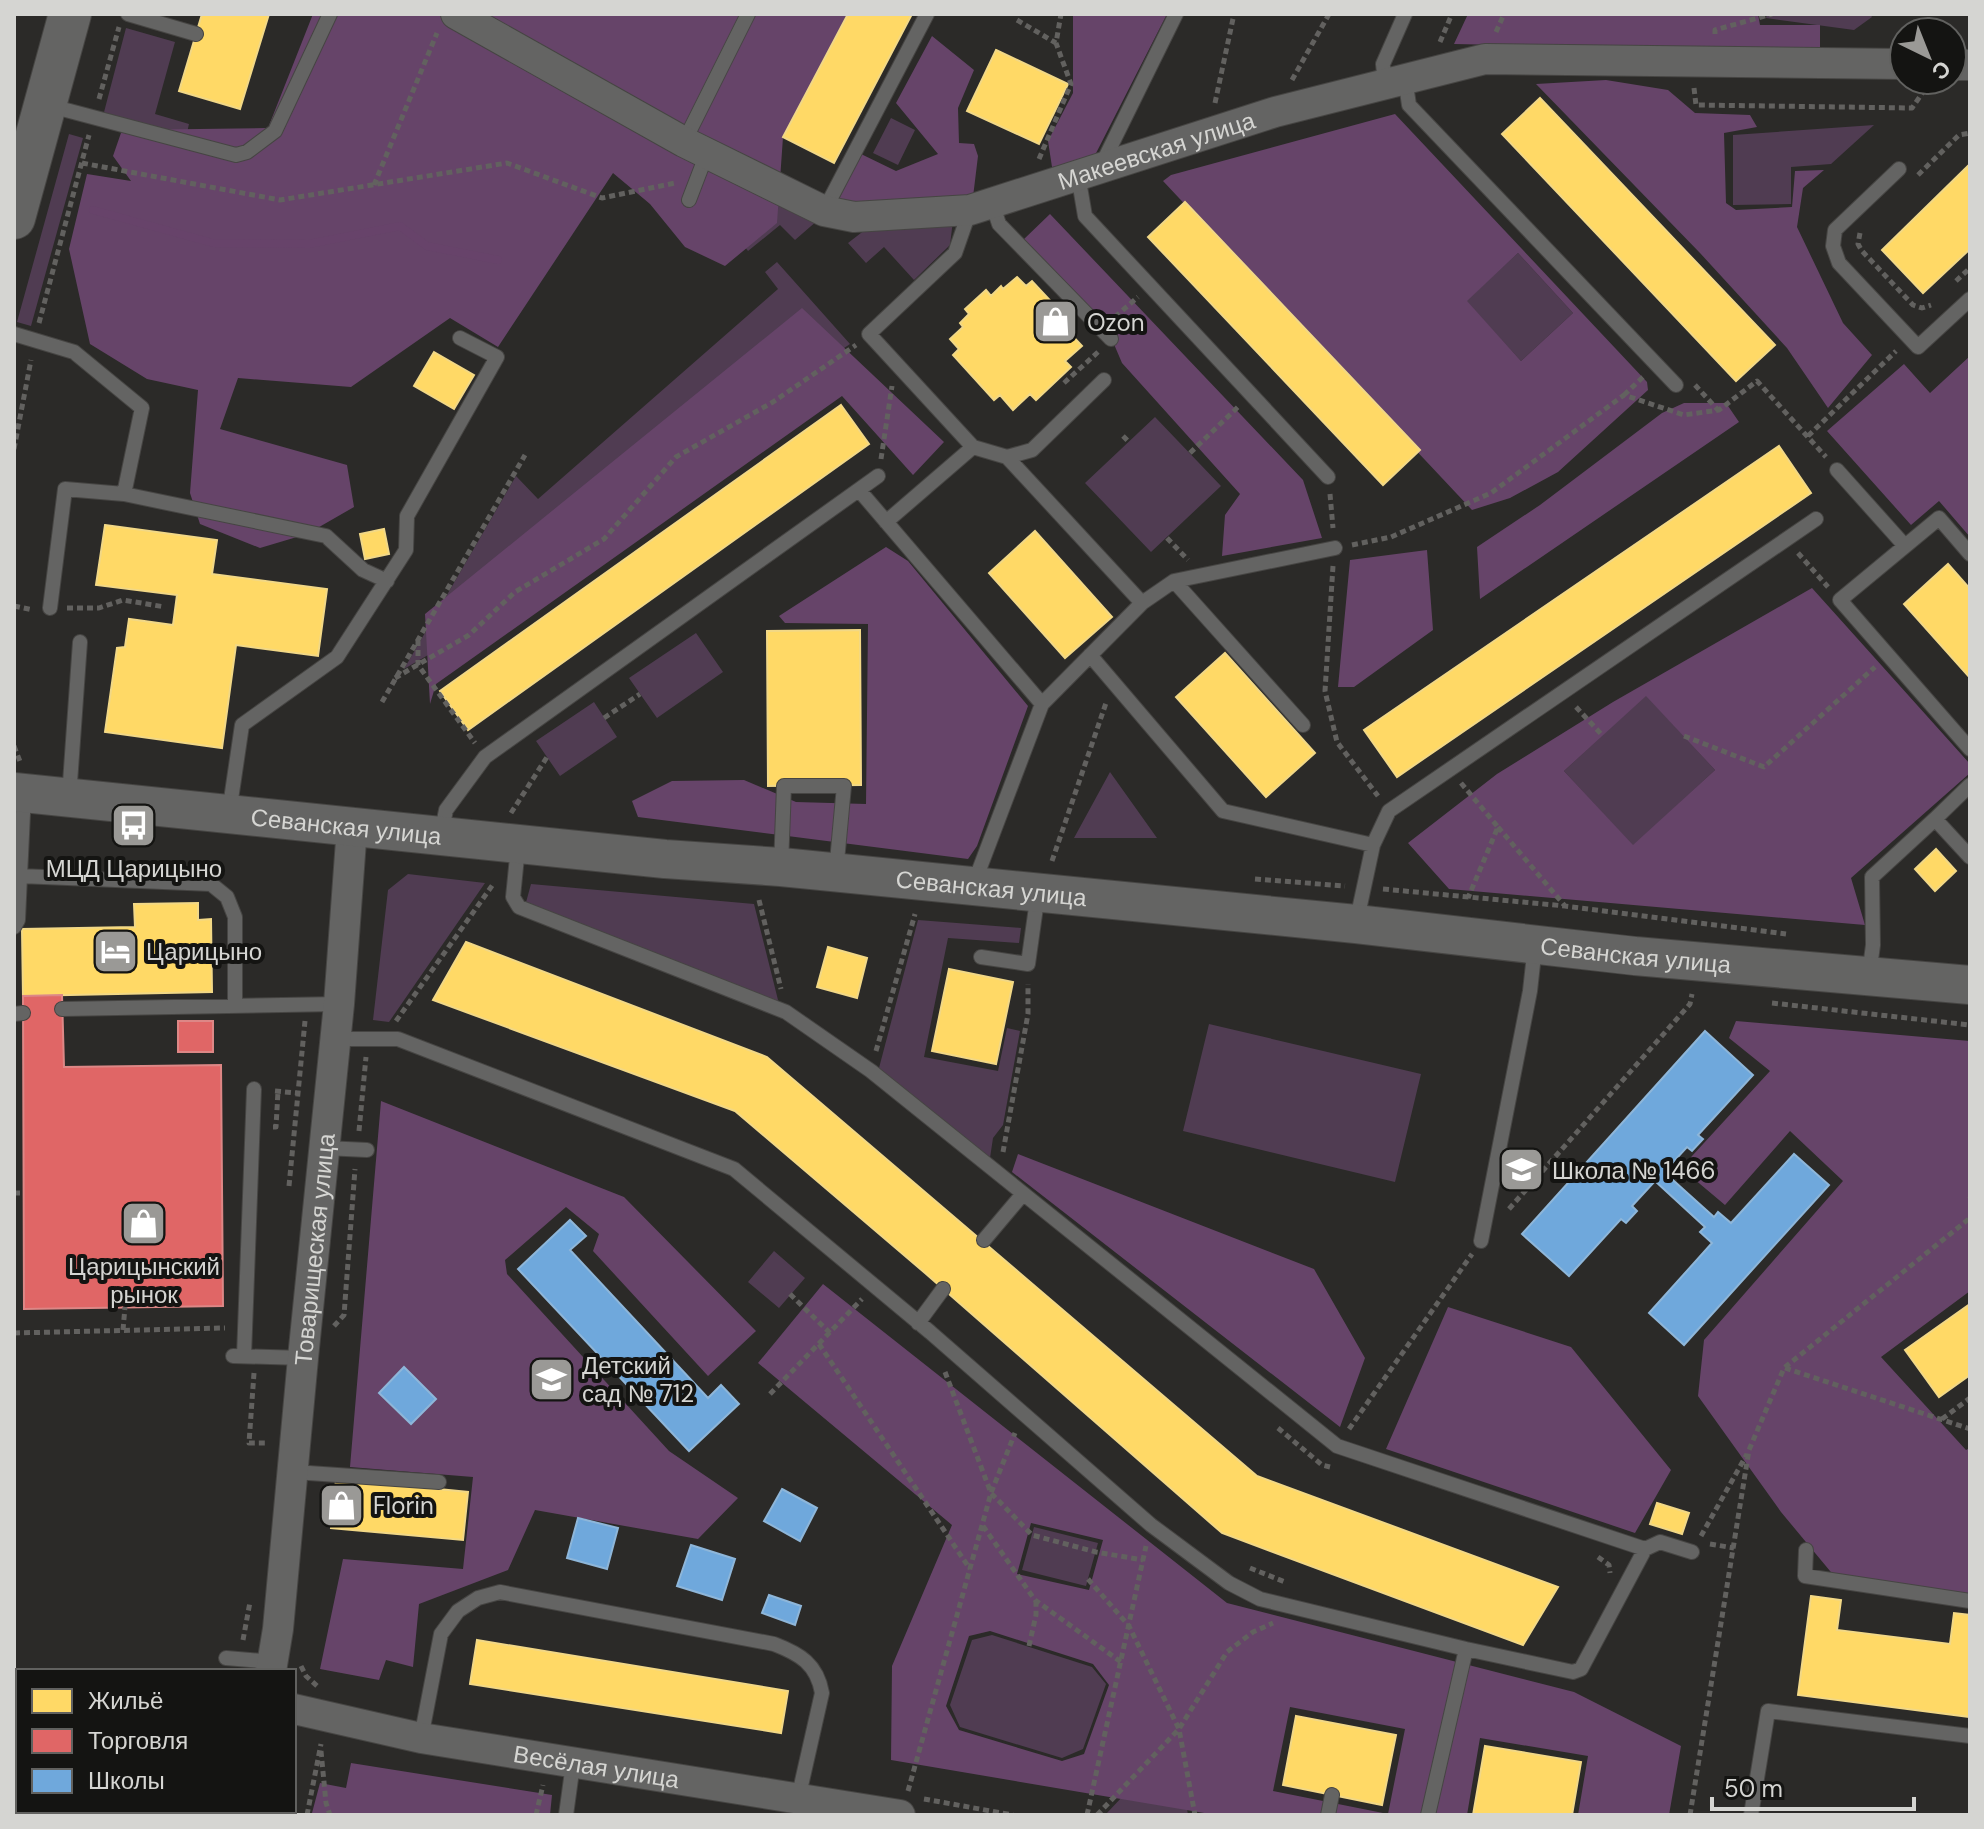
<svg xmlns="http://www.w3.org/2000/svg" width="1984" height="1829" viewBox="0 0 1984 1829" font-family="'DM Sans',sans-serif">
<style>
.green{fill:#503c52}
.forest{fill:#664469;fill-rule:evenodd}
.homes{fill:#ffd966;stroke:#f2d886;stroke-width:2}
.shops{fill:#e06666;stroke:#dd8786;stroke-width:2}
.schools{fill:#6fa8dc;stroke:#8eb6d9;stroke-width:2}
.lines{fill:none;stroke-linecap:round;stroke-linejoin:round}
.stream{stroke:#67436a;stroke-width:8}
.service-casing{stroke:#464543;stroke-width:16}
.minor-casing{stroke:#464543;stroke-width:32}
.tertiary-casing{stroke:#464543;stroke-width:40}
.secondary-casing{stroke:#464543;stroke-width:44}
.path{stroke:#62615f;stroke-width:5;stroke-dasharray:6 4;stroke-linecap:butt}
.service{stroke:#646463;stroke-width:14}
.minor{stroke:#646463;stroke-width:30}
.tertiary{stroke:#646463;stroke-width:38}
.secondary{stroke:#646463;stroke-width:42}
.labels{text-anchor:middle;dominant-baseline:central;stroke-width:8;stroke-linejoin:round;paint-order:stroke}
.street-label{font-size:24px;fill:#d5d5d2;stroke:#141412}
.poi-label{font-size:24px;fill:#d5d5d2;stroke:#141412;text-anchor:start}
</style>
<rect width="100%" height="100%" fill="#2b2a28"/>
<path class="green" d="M1767,14H1870L1872,17L1854,30L1766,18Z
M126,28L175,42L155,114L189,124L186,137L103,116Z
M891,118L915,130L898,165L873,153Z
M1874,125L1831,164L1791,167V204L1733,205V135Z
M69,134L83,138L31,326L17,322Z
M728,176L818,220L795,240L780,225L748,251L715,207Z
M953,220L950,245L914,280L884,247L866,263L848,243L870,226Z
M1518,253L1573,313L1521,361L1466,301Z
M777,262L850,344L771,398L466,633L404,669L516,476L538,499L778,289L765,272Z
M1155,417L1221,486L1151,552L1085,483Z
M696,633L723,672L657,718L629,678Z
M1646,695L1715,770L1633,846L1564,771Z
M594,702L617,737L560,776L536,741Z
M1110,772L1157,838H1074Z
M408,874L485,883L389,1022L373,1020L388,890Z
M531,884L754,904L779,1004L525,906Z
M918,920L1021,928L1019,943L948,938L924,1057L998,1071L1007,1028L1020,1031L1003,1125L993,1138L990,1158L879,1068Z
M1209,1024L1421,1074L1395,1182L1183,1131Z
M774,1251L805,1278L779,1308L748,1282Z
M1034,1527L1098,1543L1086,1586L1022,1570Z
M992,1635L1092,1667L1106,1684L1083,1749L1062,1758L960,1727L950,1705L972,1640Z
M1176,1740L1188,1815L1106,1814Z"/>
<path class="forest" d="M313,14H848L783,137L777,223L725,266L685,247L650,204L613,173L498,347L450,318L351,387L238,378L220,429L347,465L354,507L307,534L260,548L200,524L190,493L198,390L147,379L90,344L69,249L87,174L131,181L113,156L122,130L268,128Z
M1073,14H1167L1092,161L1052,167L1048,141L1073,93Z
M1468,14H1758L1760,25H1820V51L1454,44Z
M932,36L974,70L958,108L959,143L974,144L978,156L973,197L837,203L861,154L896,171L938,154L896,103Z
M1606,80L1668,90L1695,113L1750,115L1757,127L1724,133L1726,203L1736,210L1792,207L1795,171L1824,170L1803,188L1797,227L1843,323L1872,355L1828,408L1787,348L1700,253L1536,84Z
M1395,114L1647,382L1648,390L1558,472L1510,498L1472,510L1163,181L1171,175ZM1518,253L1573,313L1521,361L1467,301Z
M1050,214L1303,480L1322,538L1222,556L1225,515L1240,494L1122,363L1105,323L1023,240Z
M802,308L944,442L913,475L842,396L436,684L430,704L425,614Z
M1970,356V537L1939,501L1911,525L1827,431L1904,364L1930,393Z
M1684,403H1726L1739,422L1480,599L1477,547L1540,505L1662,413Z
M886,547L908,561L1028,706L977,846L968,859L638,817L632,801L672,781L744,780L796,802L866,804L868,624L785,623L779,616Z
M1427,550L1433,630L1354,687H1338L1350,560Z
M1812,588L1970,764V773L1851,878L1865,925L1449,889L1408,843L1497,774L1613,702ZM1646,696L1715,770L1633,845L1564,771Z
M1736,1021L1970,1041V1291L1881,1357L1966,1450L1970,1448V1595L1835,1577L1781,1512L1698,1396L1704,1340L1843,1181L1790,1131L1725,1205L1681,1168L1770,1071L1729,1038Z
M381,1101L624,1197L756,1331L708,1376L593,1251L599,1234L566,1207L505,1260L507,1274L669,1451L738,1498L698,1539L535,1510L508,1570L419,1604L413,1667L386,1660L379,1680L320,1669L343,1559L463,1569L473,1477L350,1467Z
M1018,1154L1314,1269L1365,1358L1340,1427L1012,1172Z
M823,1284L1227,1603L1574,1692L1681,1746L1669,1815H1578L1588,1756L1480,1738L1467,1815H1216L891,1760L892,1666L952,1525L758,1363ZM1031,1523L1103,1540L1089,1590L1017,1574ZM990,1631L1093,1664L1109,1685L1084,1754L1062,1761L959,1730L946,1706L969,1636ZM1290,1707L1405,1729L1388,1814L1273,1791Z
M1448,1307L1571,1347L1671,1470L1635,1533L1386,1449Z
M351,1763L552,1795L550,1815L312,1813L320,1783L346,1788Z"/>
<path class="homes" d="M202,14H269L240,109L179,91Z
M848,14H912L834,163L783,137Z
M996,50L1068,84L1039,144L967,111Z
M1540,98L1775,345L1736,381L1502,134Z
M1970,164V249L1923,293L1882,250Z
M1185,202L1420,450L1383,485L1148,237Z
M1017,277L1026,286L1032,281L1073,325L1067,330L1082,346L1065,361L1071,367L1036,400L1030,394L1013,410L1000,395L994,400L953,355L959,349L950,339L963,327L960,323L969,314L965,309L986,290L991,296L1001,286L1003,289Z
M434,352L474,375L454,409L414,386Z
M841,405L869,444L468,730L440,691Z
M1779,446L1811,493L1397,777L1364,730Z
M105,525L217,540L212,574L327,589L318,656L236,645L222,748L105,732L117,648L125,647L129,619L173,625L177,595L96,585Z
M384,529L389,554L365,559L360,534Z
M1035,531L1112,617L1065,658L989,573Z
M1948,564L1970,589V678L1904,604Z
M860,630L861,785L768,786L767,631Z
M1225,653L1315,753L1266,797L1176,697Z
M1936,849L1956,871L1935,891L1915,869Z
M198,903V920L211,919L212,992L23,996L22,929L135,927L134,904Z
M466,942L767,1057L1257,1476L1558,1587L1523,1645L1222,1533L925,1273L735,1111L433,1000Z
M828,947L867,958L857,998L817,987Z
M949,969L1013,982L996,1064L932,1051Z
M1970,1304V1375L1939,1397L1905,1350Z
M336,1479L468,1492L463,1540L331,1528Z
M1657,1503L1689,1513L1682,1534L1650,1524Z
M1811,1596L1841,1600L1837,1630L1950,1644L1954,1613L1970,1615V1717L1798,1695Z
M477,1640L788,1691L781,1733L470,1684Z
M1296,1716L1396,1735L1382,1805L1283,1785Z
M1485,1746L1581,1762L1572,1815H1473Z"/>
<path class="shops" d="M62,995L64,1067L221,1065L223,1306L24,1309L23,996Z
M178,1021H213V1052H178Z"/>
<path class="schools" d="M1705,1031L1753,1075L1698,1135L1703,1139L1692,1151L1687,1147L1664,1172L1714,1217L1718,1212L1731,1223L1794,1154L1829,1185L1684,1345L1649,1313L1712,1243L1700,1232L1705,1227L1655,1181L1632,1206L1637,1211L1626,1223L1621,1219L1569,1276L1522,1234Z
M570,1220L586,1236L570,1250L708,1398L721,1385L739,1404L689,1451L518,1269Z
M404,1367L436,1399L411,1424L379,1393Z
M782,1489L817,1508L800,1541L764,1521Z
M578,1518L618,1528L607,1569L567,1558Z
M691,1545L735,1559L722,1600L677,1586Z
M769,1595L801,1606L795,1625L762,1613Z"/>
<g class="lines">
<path class="stream" d="M93,210L213,243L309,244L400,226L427,246L498,260"/>
<defs>
<path id="service" d="M128,14L196,34
M1405,78L1409,105L1676,385
M1385,83L1383,64L1405,14
M47,105L236,155L247,152L275,131L330,14
M684,142L748,14
M1102,164L1176,14
M1899,169L1835,230L1833,246L1839,263L1918,347L1970,299
M1078,175L1085,216L1328,477
M689,200L707,153
M992,203L999,224L1111,339
M970,210L955,253L869,334L973,447L1007,457L1142,603L1042,704L973,886
M824,211L927,14
M14,334L74,352L142,408L124,494L65,489L50,608
M1007,457L1032,450L1104,380
M1837,470L1905,546
M859,490L1042,704
M124,494L326,536L363,570L387,581
M886,522L973,447
M1970,554L1939,518L1840,600L1970,749
M1174,581L1303,725
M1142,603L1174,581L1335,548
M1090,655L1223,811L1373,845
M24,793L20,876L211,884L227,897L235,917V1006
M69,797L80,642
M229,813L242,725L337,657L406,550L407,516L497,357L460,338
M1935,819L1970,785
M441,835L446,810L485,757L878,476
M518,847L513,897L519,907L786,1012L871,1071L1337,1446L1645,1549
M781,866L784,786H844L836,872
M1356,924L1373,845L1389,811L1816,519
M14,927L18,920L20,876
M981,957L1028,964L1038,893
M1869,975L1873,945L1872,877L1935,819L1970,857
M62,1009L339,1004
M14,1014L23,1013
M336,1039H398L734,1169L930,1332L1151,1525L1229,1583L1260,1599L1466,1649L1573,1672L1581,1669L1645,1549L1660,1542L1692,1552
M325,1148L367,1150
M984,1240L1022,1195
M1481,1241L1530,991L1535,946
M918,1323L943,1289
M233,1356L303,1358
M244,1356L254,1089
M294,1472L439,1482
M1806,1550L1805,1576L1970,1601
M226,1658L273,1662
M421,1738L441,1634L458,1611L478,1598L500,1592L774,1644C800,1654 817,1664 822,1693L798,1799
M566,1815L573,1764
M1328,1815L1332,1795
M1428,1815L1466,1649
M1751,1815L1768,1711L1970,1736"/>
<g id="minor">
<path id="s1" d="M456,14L684,142L824,211L854,217L970,210L1275,112L1485,59L1904,64"/>
<path d="M1952,65H1970"/>
<path id="s2" d="M271,1671L278,1629L303,1358L339,1004L352,827"/>
<path id="s3" d="M294,1709L421,1738L900,1815"/>
<path d="M239,1815L240,1811"/>
</g>
<g id="tertiary">
<path id="s4" d="M14,792L665,859L781,867L1356,924L1635,956L1970,985"/>
</g>
<path id="secondary" d="M14,218L70,14"/>
</defs>
<use href="#service" class="service-casing"/>
<use href="#minor" class="minor-casing"/>
<use href="#tertiary" class="tertiary-casing"/>
<use href="#secondary" class="secondary-casing"/>
<path class="path" d="M1017,20L1056,43
M1496,32L1504,14
M1715,34V30L1772,14
M1440,42L1452,14
M1292,80L1329,14
M1694,88L1696,105L1912,108L1928,85H1933
M99,99L119,27
M1215,103L1234,14
M1039,159L1071,84L1056,43L1061,14
M82,163L280,200L507,163L602,198L675,183
M1918,175L1959,135L1970,133
M374,185L437,33
M1860,233L1858,244L1862,251L1913,305L1922,308L1931,305
M1956,281L1970,268
M1115,317L1138,297
M39,323L89,135
M1064,383L1098,352
M1695,385L1718,410
M1624,395L1644,376
M1123,436L1129,442
M1808,436L1896,351
M14,449L31,360
M1190,453L1239,406
M881,459L892,386
M1330,494L1333,528
M1167,538L1188,560
M1352,545L1391,537L1491,493L1624,395L1684,415L1719,410L1757,381L1826,457
M1798,553L1828,587
M1333,566L1325,691L1337,742L1378,796
M14,606L33,610
M67,608H99L123,600L165,607
M418,640V665L475,743
M395,678L469,635L515,592L604,539L676,457L773,402L856,345
M382,702L525,455
M1576,707L1603,736
M604,718L640,694
M1684,736L1764,767L1875,667
M14,746L21,764
M1461,783L1498,827L1468,898
M511,813L547,757
M1498,827L1565,906
M1052,861L1106,703
M1255,879L1345,886
M1383,889L1565,906L1786,934
M759,900L781,989
M1772,1003L1970,1025
M396,1021L494,883
M876,1051L915,914
M275,1091L297,1093
M273,1127H276L278,1091
M359,1131L366,1057
M1003,1152L1028,1014V984
M289,1186L305,1021
M14,1193H23
M1970,1197V1198
M1509,1209L1690,1004L1692,994
M790,1294L830,1333
M334,1326L344,1315L355,1169
M123,1330L125,1307
M14,1333L225,1328
M819,1344L970,1569
M1785,1368L1970,1429
M945,1372L991,1493L1032,1535L1096,1552L1143,1560
M254,1373L249,1443H266
M770,1394L862,1299
M1942,1419L1970,1398
M1278,1428L1322,1465L1330,1467
M1349,1429L1472,1254
M983,1526L1035,1600L1121,1662
M1701,1536L1747,1454
M1710,1544L1734,1548
M1598,1557L1609,1565L1610,1573
M1250,1568L1285,1582
M1088,1579L1129,1626L1179,1729L1195,1815
M243,1640L250,1602
M1029,1646L1036,1615V1601
M301,1666L306,1676L317,1686
M321,1751L326,1803L330,1815
M908,1791L991,1493L1015,1433
M924,1799L1013,1815
M207,1815L208,1811
M307,1815L321,1744
M536,1815L543,1785
M1087,1815L1146,1546
M1097,1815L1179,1729L1227,1652L1253,1632L1273,1623
M1690,1815L1749,1450L1784,1368L1970,1218"/>
<use href="#service" class="service"/>
<use href="#minor" class="minor"/>
<use href="#tertiary" class="tertiary"/>
<use href="#secondary" class="secondary"/>
</g>
<defs>
<symbol id="shop-square" viewBox="-11 -11 22 22"><rect x="-9" y="-9" width="18" height="18" rx="4" fill="#9a9996" stroke="#141412"/><path d="M-5-2.5h2.3a2.7 3.5 0 0 1 5.4 0H5L5.5 6h-11ZM-1.5-2.5h3a1.5 2.3 0 0 0-3 0Z" fill="#fff"/></symbol>
<symbol id="bus-square" viewBox="-11 -11 22 22"><rect x="-9" y="-9" width="18" height="18" rx="4" fill="#9a9996" stroke="#141412"/><path d="M-5-6H5V4H4V6H2V4H-2V6H-4V4H-5ZM-3.5-4V0h7V-4ZM-3.5 1.2v1.5H-2V1.2ZM2 1.2v1.5H3.5V1.2Z" fill="#fff"/></symbol>
<symbol id="hotel-square" viewBox="-11 -11 22 22"><rect x="-9" y="-9" width="18" height="18" rx="4" fill="#9a9996" stroke="#141412"/><path d="M-6-4.5h1.5V1H6V5H4.5V3h-9V5H-6ZM-4 0a1.8 1.8 0 1 1 3.6 0ZM.5 0V-2.5h3Q6-2.5 6 0Z" fill="#fff"/></symbol>
<symbol id="school-square" viewBox="-11 -11 22 22"><rect x="-9" y="-9" width="18" height="18" rx="4" fill="#9a9996" stroke="#141412"/><path d="M0-5L7-2L0 1L-7-2ZM-4 1L0 2.5L4 1V4Q0 6-4 4Z" fill="#fff"/></symbol>
</defs>
<g fill-rule="evenodd">
<use href="#shop-square" x="1030" y="296" width="51" height="51"/>
<use href="#bus-square" x="108" y="800" width="51" height="51"/>
<use href="#hotel-square" x="90" y="926" width="51" height="51"/>
<use href="#school-square" x="1496" y="1144" width="51" height="51"/>
<use href="#shop-square" x="118" y="1198" width="51" height="51"/>
<use href="#school-square" x="526" y="1354" width="51" height="51"/>
<use href="#shop-square" x="316" y="1480" width="51" height="51"/>
</g>
<g class="labels">
<g class="street-label">
<text stroke="none"><textPath href="#s1" startOffset="760">Макеевская улица</textPath></text>
<text stroke="none"><textPath href="#s4" startOffset="334">Севанская улица</textPath></text>
<text stroke="none"><textPath href="#s4" startOffset="982">Севанская улица</textPath></text>
<text stroke="none"><textPath href="#s4" startOffset="1630">Севанская улица</textPath></text>
<text stroke="none"><textPath href="#s2" startOffset="424">Товарищеская улица</textPath></text>
<text stroke="none"><textPath href="#s3" startOffset="308">Весёлая улица</textPath></text>
</g>
<g class="poi-label">
<text x="1087" y="322">Ozon</text>
<text x="134" y="868" text-anchor="middle">МЦД Царицыно</text>
<text x="146" y="951">Царицыно</text>
<text x="1552" y="1170">Школа № 1466</text>
<text x="144" y="1266" text-anchor="middle">Царицынский<tspan x="144" dy="28">рынок</tspan></text>
<text x="582" y="1365">Детский<tspan x="582" dy="28">сад № 712</tspan></text>
<text x="373" y="1505">Florin</text>
</g>
</g>
<rect width="1984" height="1829" fill="none" stroke="#d5d5d2" stroke-width="32"/>
<rect x="16" y="1669" width="280" height="144" fill="#141412" stroke="#61615f" stroke-width="2"/>
<rect x="32" y="1689" width="40" height="24" fill="#ffd966" stroke="#61615f" stroke-width="2"/>
<text x="88" y="1709" font-size="24" fill="#d5d5d2">Жильё</text>
<rect x="32" y="1729" width="40" height="24" fill="#e06666" stroke="#61615f" stroke-width="2"/>
<text x="88" y="1749" font-size="24" fill="#d5d5d2">Торговля</text>
<rect x="32" y="1769" width="40" height="24" fill="#6fa8dc" stroke="#61615f" stroke-width="2"/>
<text x="88" y="1789" font-size="24" fill="#d5d5d2">Школы</text>
<g transform="translate(1928 56) rotate(137)"><circle r="38" fill="#141412" stroke="#61615f" stroke-width="2"/>
<path d="M0-6L14 30L0 20L-14 30Z" fill="#9a9996"/>
<text y="-12" font-size="22" font-weight="bold" text-anchor="middle" fill="#d5d5d2">С</text>
</g>
<path d="M1712 1797v12h202v-12" fill="none" stroke="#d5d5d2" stroke-width="4"/>
<text x="1724" y="1797" font-size="24" fill="#d5d5d2" stroke="#141412" stroke-width="6" paint-order="stroke">50 m</text>
</svg>
